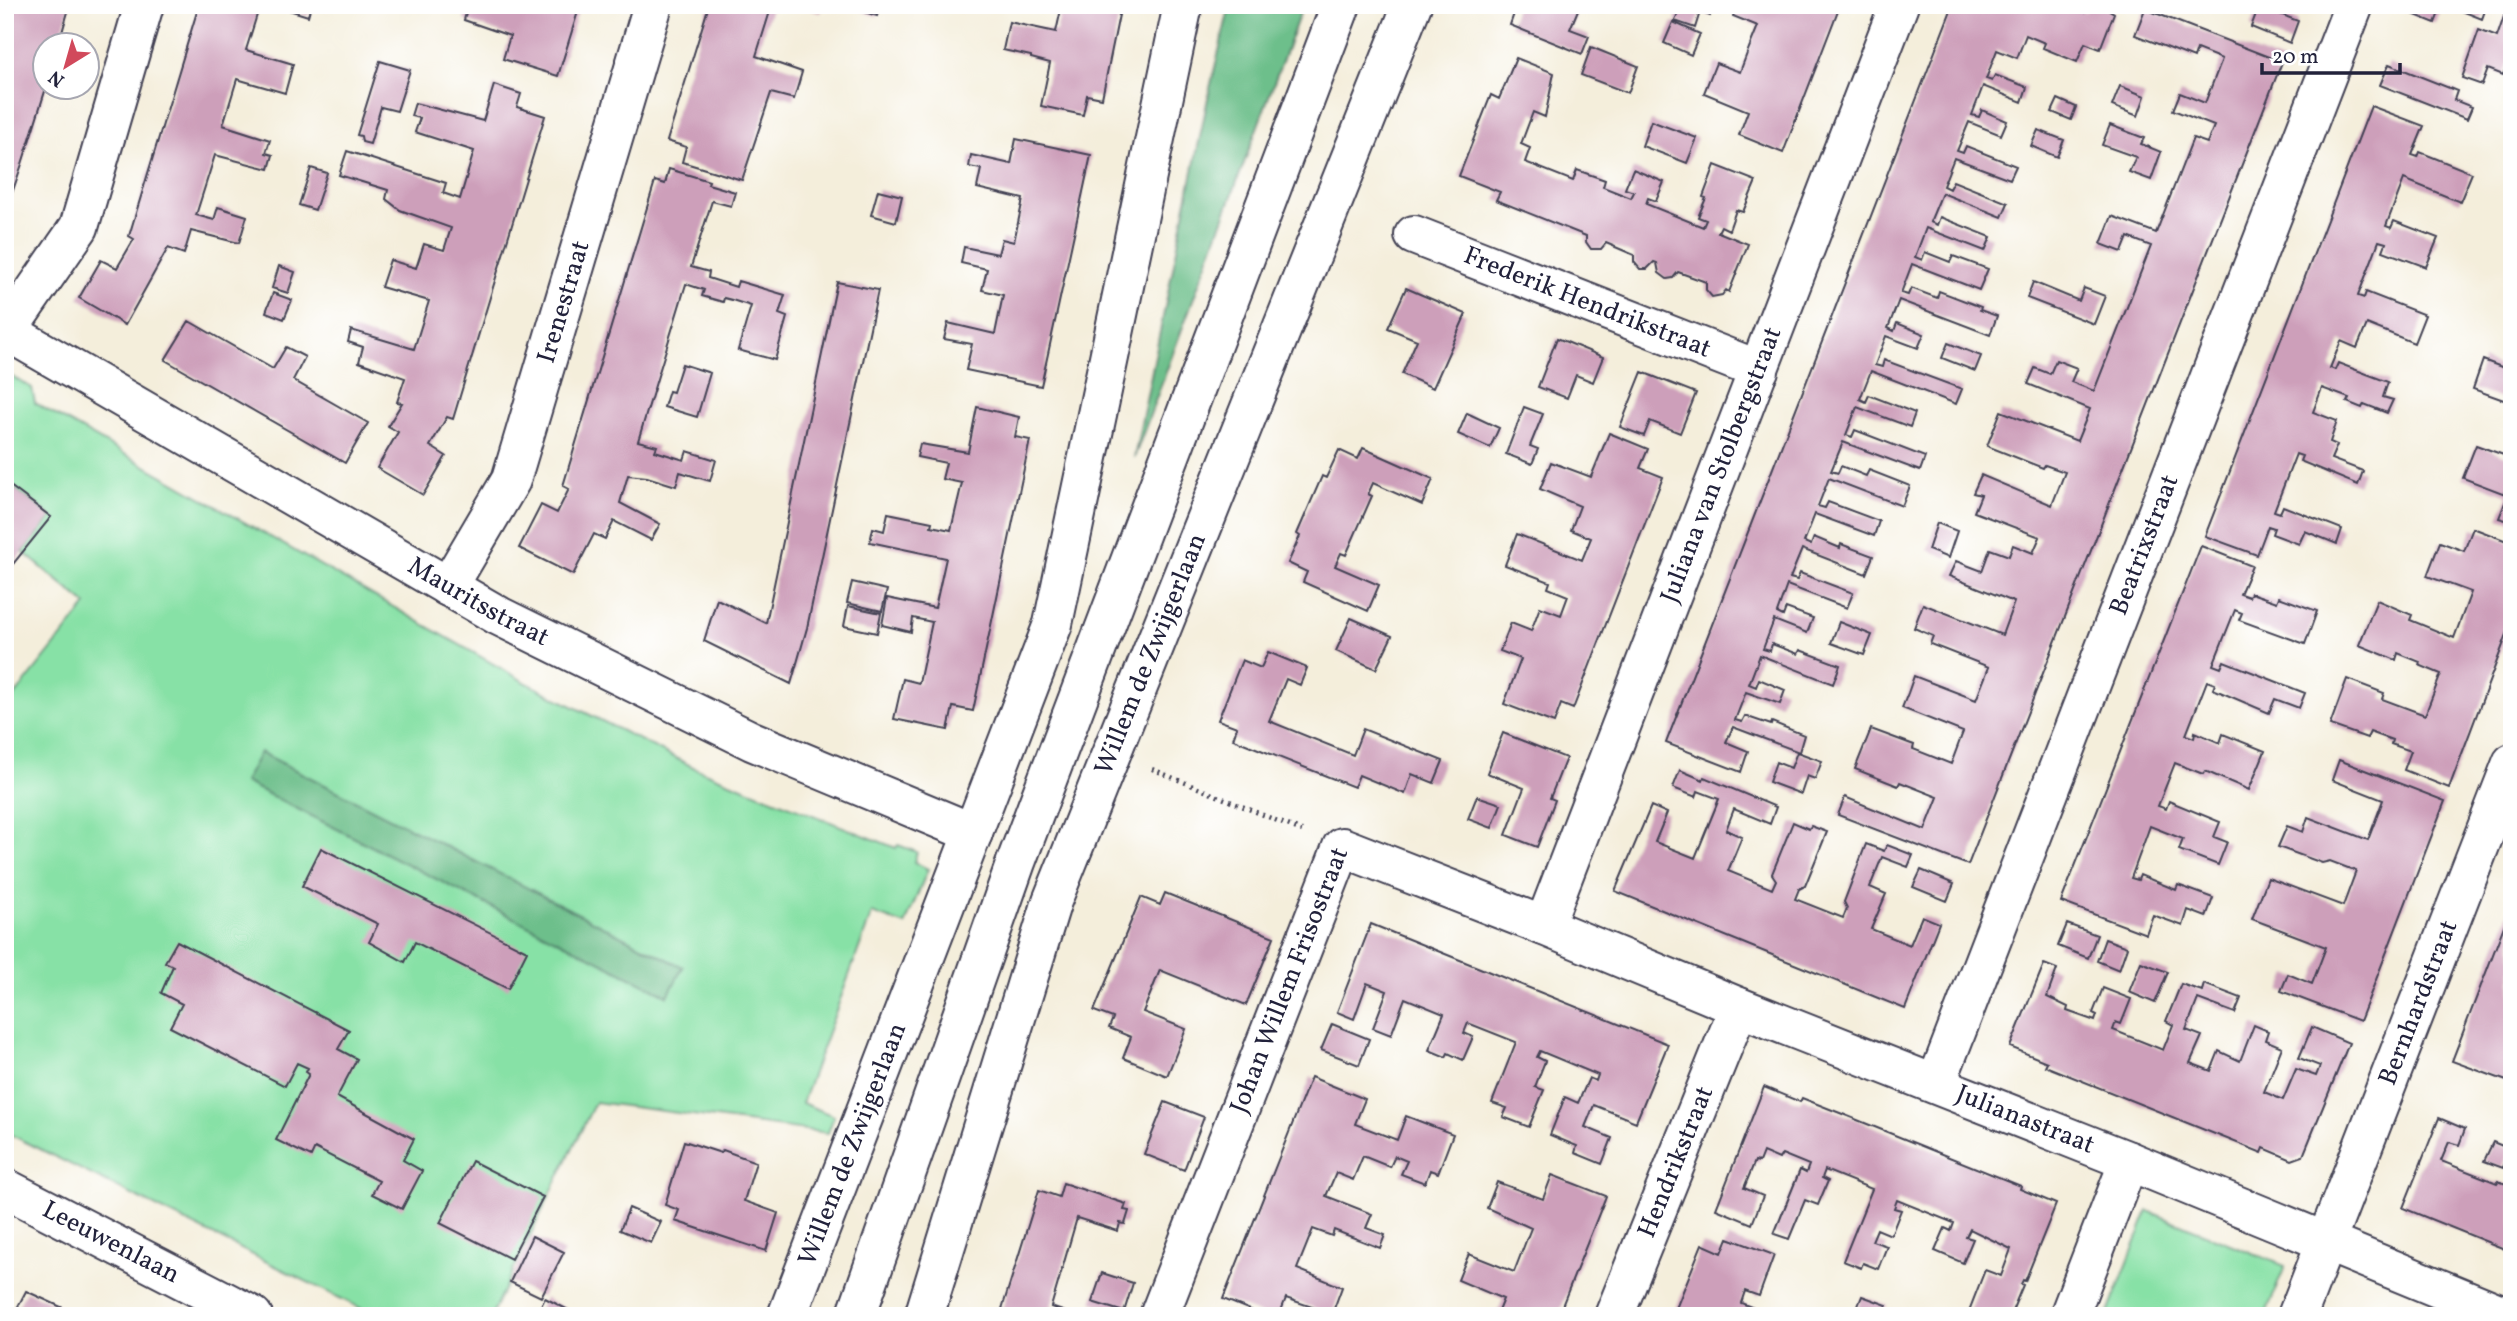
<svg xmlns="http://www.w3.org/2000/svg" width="2517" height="1321" viewBox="0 0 2517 1321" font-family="Vollkorn,serif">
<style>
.green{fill:#87e1a6;stroke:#548270;stroke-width:2}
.forest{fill:#6dbf8b;stroke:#487063;stroke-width:2}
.building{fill:#cd9fba}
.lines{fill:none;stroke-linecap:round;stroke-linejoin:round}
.minor-casing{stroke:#424153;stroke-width:42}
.secondary-casing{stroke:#424153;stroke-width:42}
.path{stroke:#424153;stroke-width:4.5;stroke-dasharray:2 5;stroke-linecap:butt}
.minor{stroke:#fff;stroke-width:38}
.secondary{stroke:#fff;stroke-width:38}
.labels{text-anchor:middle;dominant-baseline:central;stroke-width:5;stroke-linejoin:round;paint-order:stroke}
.street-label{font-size:26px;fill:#22223b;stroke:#fff}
</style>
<rect width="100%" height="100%" fill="#fff"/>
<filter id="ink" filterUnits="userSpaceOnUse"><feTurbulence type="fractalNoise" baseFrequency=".0143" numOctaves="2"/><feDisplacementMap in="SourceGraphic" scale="14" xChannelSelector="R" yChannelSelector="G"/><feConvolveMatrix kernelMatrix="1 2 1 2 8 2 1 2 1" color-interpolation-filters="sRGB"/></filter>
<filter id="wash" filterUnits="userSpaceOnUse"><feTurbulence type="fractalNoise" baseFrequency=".00686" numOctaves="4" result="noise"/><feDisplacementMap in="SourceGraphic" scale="28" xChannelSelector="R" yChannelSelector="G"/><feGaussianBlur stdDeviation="1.57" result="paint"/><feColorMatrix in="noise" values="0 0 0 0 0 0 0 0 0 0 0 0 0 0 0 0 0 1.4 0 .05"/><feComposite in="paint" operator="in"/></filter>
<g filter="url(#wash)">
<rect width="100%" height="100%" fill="#f4eedb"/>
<path class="green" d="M5,373L32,388L35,403L527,683L697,769L896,848L898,845L917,852L914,862L928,869L905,925L872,913L802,1103L834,1116L828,1133L595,1102L491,1316H376L5,1132V708L87,605L23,552L52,517L5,481Z
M2148,1211L2285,1266L2265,1316H2107Z"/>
<path class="forest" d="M1230,5H1303L1134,458L1210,88Z
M260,752L683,967L668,996L244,782Z"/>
<g id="blocks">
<path class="building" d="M9,5H70L58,46H46V88L22,164L10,199L5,204V16Z
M199,5H260L246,50L293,64L285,93L237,79L223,125L270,140L266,153L273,155L269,169L215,155L196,215L214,220L218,207L247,216L239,243L191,231L184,254L168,248L125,325L79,298L101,260L117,268L134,239L129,236Z
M273,5H311L308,16Z
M468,5H580L558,76L503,59L510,36L464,20Z
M709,5H772L756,56L802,72L794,99L771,93L742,180L682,162L686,147L667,141Z
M797,5H822L820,13Z
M843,5H881L877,16Z
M1062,5H1121L1102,98L1087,95L1083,115L1041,106L1050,63L1031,58V56L1003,50L1009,22L1056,32Z
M1517,5H1580L1570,29L1589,36L1582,54L1510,25Z
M1681,5H1714L1710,16L1700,12L1695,28L1675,21Z
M1738,5H1840L1783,153L1739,135L1748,111L1704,93L1716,63L1740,72L1749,48L1758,26L1733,16Z
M1953,5H2069L2085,12L2088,5H2101L2114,13L2100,49L2085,43L2077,62L2043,48L2045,43L2026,35L2017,58L1997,50L1986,79L1992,81L1995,75L2027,87L2022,102L1983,86L1972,115L1979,117L1982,110L2007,121L2001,135L1969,122L1957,151L1963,153L1966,146L2016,166L2010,179L1954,158L1943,186L1949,189L1953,181L2008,203L2002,217L1942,193L1930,222L1937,225L1940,217L1991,237L1985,251L1926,228L1915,257L1922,260L1925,252L1950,262L1953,256L1988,269L1979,290L1912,264L1901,293L1908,295L1911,288L1937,298L1939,291L1981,307L1980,310L1997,316L1990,335L1899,300L1888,328L1894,331L1897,323L1924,334L1918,348L1886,336L1875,365L1882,367L1884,360L1962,389L1956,404L1871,371L1860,399L1866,402L1869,395L1915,413L1910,427L1857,407L1846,435L1852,437L1855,430L1925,457L1920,471L1843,442L1831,471L1838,473L1841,466L1866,476L1869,470L1910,486L1902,506L1829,478L1818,506L1825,508L1828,502L1879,521L1874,536L1815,514L1804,542L1811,545L1814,537L1840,548L1841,544L1873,556L1866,574L1802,549L1790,578L1797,580L1800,573L1853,593L1847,608L1787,585L1777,613L1783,616L1786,608L1813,618L1807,633L1774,620L1763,649L1770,651L1772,644L1798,654L1800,650L1840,665L1833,684L1760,655L1749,684L1756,687L1759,679L1785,690L1780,704L1746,692L1735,720L1742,722L1745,716L1771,725L1772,722L1804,735L1799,752L1733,727L1726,742L1748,751L1741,772L1666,743Z
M2413,5H2442L2435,23L2410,13Z
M2447,5H2487L2482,19Z
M2508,5H2512V54L2503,75L2488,69L2482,85L2462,78L2479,30L2497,37Z
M2259,6L2298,21L2290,43L2251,27Z
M2145,9L2282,62L1968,865L1838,815L1845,797L1925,830L1938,797L1900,782L1898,786L1855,769L1871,729L1914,745L1913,749L1951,764L1963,732L1902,708L1908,693L1914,676L1976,700L1989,667L1930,644L1933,636L1914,628L1923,604L2002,635L2014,602L1949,576L1956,561L1982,571L1990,549L2009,556L2013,545L2033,553L2040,537L1974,512L1981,495L1973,493L1981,475L2052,505L2065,472L2045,465L2043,468L1987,446L2001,411L2077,441L2090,409L2028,384L2035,368L2050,374L2056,360L2077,368L2071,382L2094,391L2151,246L2128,237L2122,252L2101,244L2112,216L2156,233L2193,138L2207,143L2214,126L2173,110L2180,93L2205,103L2222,59L2197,49L2194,58L2135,35Z
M1673,22L1700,34L1691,55L1664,43Z
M1591,47L1638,66L1628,93L1581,75Z
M1516,58L1554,73L1545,117L1533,112L1521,144L1530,148L1525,162L1573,181L1577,170L1605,180L1603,187L1631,198L1634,192L1625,189L1633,169L1664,182L1656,201L1648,198L1646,204L1703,227L1706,220L1698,217L1706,198L1703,197L1715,165L1756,181L1743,212L1736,210L1729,230L1721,226L1718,232L1748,244L1729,292L1726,290L1722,295L1712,297L1706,290V282L1678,272L1673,278L1667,279L1659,273L1657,263L1654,262L1647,269H1640L1634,262V255L1606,243L1601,249H1591L1586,242V236L1496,200L1500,192L1459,176L1491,95L1499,99Z
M380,61L410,70L397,111L381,107L370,144L362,142L361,136L357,135Z
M2389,64L2457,91L2454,100L2472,107L2467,119L2380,85Z
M494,85L521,94L517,107L545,116L453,419L447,417L430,446L446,456L423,495L377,468L398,432L388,426L402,403L397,402L405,378L359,362L363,347L348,342L351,330L414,349L429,301L381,287L390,260L416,268L424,244L444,250L451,228L400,210L386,199L388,190L339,175L347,151L446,183L443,193L460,199L474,151L415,132L420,118L411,116L415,103L483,121Z
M2120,86L2145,96L2138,116L2112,106Z
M2058,99L2076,107L2071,120L2052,112Z
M2371,106L2424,126L2412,155L2418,157L2420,152L2472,173L2460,202L2404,179L2386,226L2391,228L2394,221L2438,238L2426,267L2383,251L2386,243L2379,241L2358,296L2364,298L2366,292L2425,315L2414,343L2367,324L2357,348L2341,341L2330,368L2335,370L2338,363L2388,382L2383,397L2393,400L2387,413L2364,404L2362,408L2347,402L2349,398L2322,388L2313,412L2337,421L2330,442L2337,445L2331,459L2363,471L2358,485L2300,461L2302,456L2296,454L2274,511L2280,513L2283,506L2342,529L2337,544L2305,531L2299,544L2272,534L2274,528L2268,526L2257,555L2205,536Z
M1651,121L1697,138L1687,163L1642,146Z
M2110,125L2144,138L2141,144L2161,152L2151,180L2129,172L2136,157L2102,145Z
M2038,130L2064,140L2057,157L2031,146Z
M1016,139L1091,155L1041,386L966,370L972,344L944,339L948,323L995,334L1003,295L982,290L987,269L961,263L964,247L998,254L1002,239L1014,242L1023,199L977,188L981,169L969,167L971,155L1011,164Z
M311,168L327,173L315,210L299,205Z
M669,169L709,181L708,184L735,192L731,206L712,201L691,267L709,272L708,278L736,287L738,281L785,295L779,314L787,317L775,360L738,350L751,306L732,300L724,298L723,302L702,296L704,290L686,284L638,441L657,446L655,451L684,460L687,451L716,460L710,481L680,472L676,486L647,477L628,475L620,503L660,524L651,540L614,521L605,539L594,534L573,575L519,548L541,505L557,513L569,489L563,486L655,181L665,184Z
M878,190L902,196L896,222L871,215Z
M279,266L295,272L288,293L272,288Z
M837,282L878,290L807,628L791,684L704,641L717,599L766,623Z
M2033,282L2079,301L2084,288L2105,296L2094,324L2027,298Z
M1406,288L1466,314L1433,388L1402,374L1417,340L1388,328Z
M273,293L292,300L284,319L266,312Z
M189,321L273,369L286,347L305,357L293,380L368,423L345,463L165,360Z
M1557,338L1603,357L1593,382L1576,375L1567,398L1538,387Z
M1948,343L1981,356L1975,371L1942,358Z
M2483,360L2512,371V403L2473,389Z
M682,364L710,373L697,417L664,407L669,391L673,392Z
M1642,372L1696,393L1680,433L1650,421L1644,436L1620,427Z
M977,407L1019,417L1015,437L1030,440L973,711L953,707L948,730L894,719L903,679L919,683L932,622L913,618L911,632L882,625L887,598L935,608L946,558L870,542L873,528L884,531L888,513L932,522L931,526L951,530L962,483L942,479L946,463L917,457L920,444L968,452Z
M1524,407L1543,414L1530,446L1538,449L1532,464L1506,454Z
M1467,413L1499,428L1490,448L1458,434Z
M1609,433L1648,449L1640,468L1663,477L1573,709L1561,704L1554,723L1504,704L1521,659L1500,651L1511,623L1531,631L1540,607L1561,615L1568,596L1548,588L1550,582L1505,565L1517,534L1582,560L1591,538L1571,530L1580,506L1540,489L1551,462L1591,477Z
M2476,445L2512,458V522L2499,518L2508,495L2463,478Z
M1363,448L1433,479L1422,505L1373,483L1368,494L1372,496L1346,555L1341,553L1335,566L1379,585L1368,611L1303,582L1307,572L1288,563L1300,536L1297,534L1322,476L1326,478L1339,450L1358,459Z
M5,482L51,517L5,574Z
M1937,523L1957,531L1948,558L1928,550Z
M2473,528L2512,543V621L2449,788L2404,770L2411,751L2391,744L2392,740L2370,732L2367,738L2330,725L2347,679L2384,693L2382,699L2425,715L2441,674L2419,665L2420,662L2398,653L2396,660L2359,645L2377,600L2412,615L2410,620L2454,638L2471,592L2427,576L2440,542L2464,551Z
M2201,546L2252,566L2240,594L2249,597L2251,593L2277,602L2279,597L2317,611L2305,644L2239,620L2242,613L2235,610L2213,665L2221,668L2224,661L2305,693L2299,708L2275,699L2269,713L2213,689L2215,684L2207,681L2186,735L2194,738L2195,732L2220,743L2223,734L2265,751L2249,790L2205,771L2203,774L2175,763L2158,806L2166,809L2169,801L2220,822L2214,837L2227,842L2218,865L2179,850L2183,839L2150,826L2131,878L2138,880L2140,875L2176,890L2178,885L2213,898L2206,917L2188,910L2183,926L2153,915L2146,934L2061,902Z
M852,582L887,590L882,611L847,603Z
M848,606L881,613L877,633L844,626Z
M1351,618L1392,636L1376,669L1336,651Z
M1839,622L1872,635L1864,655L1831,643Z
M1268,652L1307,668L1300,685L1286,679L1269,721L1353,755L1363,729L1443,761L1434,783L1412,774L1405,794L1359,775L1354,787L1233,739L1237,727L1218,720L1242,660L1261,668Z
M1503,733L1566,758L1550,798L1555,800L1537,847L1506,835L1524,788L1487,773Z
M1797,752L1822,761L1815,779L1807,776L1801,794L1769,782L1776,762L1791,768Z
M2339,760L2445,801L2360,1021L2281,991L2288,974L2312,984L2326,947L2252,919L2268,878L2343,906L2356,871L2330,861L2322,863L2278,847L2287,826L2303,832L2308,817L2368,840L2383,800L2332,780Z
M1680,770L1703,780L1704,777L1776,807L1770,824L1734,809L1726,830L1742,837L1728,871L1772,889L1776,880L1772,874L1793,822L1809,829L1811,826L1827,832L1805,886L1799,889L1795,899L1843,918L1847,908L1844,902L1866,844L1884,851L1887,845L1913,855L1908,867L1882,857L1870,887L1886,894L1871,929L1910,945L1922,916L1939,923L1905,1009L1615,891L1651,806L1667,813L1655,842L1695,858L1719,799L1698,791L1696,797L1673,788Z
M1477,796L1501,804L1492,828L1468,819Z
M321,848L527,951L508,989L415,942L405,962L369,942L378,924L302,886Z
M1921,870L1954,884L1947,901L1913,887Z
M1165,893L1274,937L1246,1005L1160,970L1143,1012L1186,1029L1167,1076L1123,1058L1131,1037L1109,1028L1113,1018L1094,1011L1141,897L1160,905Z
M2512,905V1083L2452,1061Z
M1371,924L1668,1044L1636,1122L1594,1105L1585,1127L1612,1138L1602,1164L1575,1153L1577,1146L1550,1135L1565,1097L1578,1103L1589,1078L1596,1081L1598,1075L1540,1051L1537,1057L1545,1061L1535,1087L1544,1090L1529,1127L1503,1117L1507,1108L1492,1103L1516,1042L1468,1023L1464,1033L1473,1037L1463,1060L1448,1053L1446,1057L1429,1050L1444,1014L1405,998L1391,1035L1373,1028L1387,991L1367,983L1354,1019L1337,1012Z
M2067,924L2097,935L2088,958L2058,946Z
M2105,939L2127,947L2119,970L2097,961Z
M177,941L349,1030L338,1049L357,1059L337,1097L414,1139L403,1160L422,1171L402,1209L372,1194L379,1181L315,1148L311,1157L276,1140L309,1074L306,1072L308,1068L297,1063L285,1086L170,1027L182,1004L161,993L173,966L165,962Z
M2141,962L2168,972L2155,1003L2129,992Z
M2044,964L2057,969L2047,997L2068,1007L2067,1011L2095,1021L2097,1015L2093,1013L2103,988L2131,999L2121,1024L2116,1022L2113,1030L2163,1050L2173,1025L2166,1021L2181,984L2202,991L2204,984L2241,998L2235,1013L2198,999L2186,1030L2202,1036L2190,1063L2211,1071L2219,1051L2240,1061L2254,1025L2268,1031L2265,1040L2282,1047L2264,1092L2283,1100L2296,1069L2316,1076L2320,1066L2299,1058L2312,1027L2349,1043L2303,1156L2292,1160L2264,1148L2262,1153L2045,1066L2047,1062L2010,1047Z
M1332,1024L1369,1039L1359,1065L1321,1050Z
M1311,1077L1365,1099L1355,1124L1397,1140L1406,1116L1453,1134L1438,1173L1430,1170L1425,1183L1401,1174L1407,1161L1395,1156L1390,1167L1363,1156L1353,1180L1336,1173L1326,1196L1372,1214L1366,1228L1385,1235L1380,1248L1334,1230L1332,1236L1313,1229L1297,1269L1342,1287L1332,1314L1286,1298L1279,1316H1265L1223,1299Z
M1764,1087L1800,1102L1802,1098L1840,1113L2021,1186L2020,1189L2056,1204L2025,1281L2023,1280L2021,1284L2023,1285L2010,1316H1981L1969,1311L1985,1270L2001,1276L2011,1249L1970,1229L1966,1237L1973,1239L1963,1263L1935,1251L1945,1228L1951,1231L1954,1223L1897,1200L1894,1208L1901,1210L1891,1235L1877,1229L1872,1241L1887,1246L1878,1269L1863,1263L1861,1268L1843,1261L1872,1189L1825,1170L1822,1178L1828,1181L1818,1205L1805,1200L1789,1239L1774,1234L1800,1170L1806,1173L1809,1165L1782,1154L1779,1159L1763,1152L1759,1162L1755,1161L1744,1188L1763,1196L1752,1224L1716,1209Z
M1165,1102L1204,1117L1184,1170L1144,1154Z
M2439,1118L2465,1129L2459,1145L2449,1142L2441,1161L2497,1183L2498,1181L2512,1186V1252L2403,1208Z
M684,1141L721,1153L723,1150L756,1162L744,1201L778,1213L766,1251L675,1221L679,1210L665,1205Z
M2493,1142L2510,1149L2503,1168L2484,1161Z
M472,1161L543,1197L511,1259L440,1223Z
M1552,1175L1606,1196L1558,1316H1496L1503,1299L1458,1280L1464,1265L1469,1254L1514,1272L1531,1228L1487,1208L1497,1182L1543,1199Z
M1063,1183L1126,1204L1124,1210L1129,1211L1125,1224L1120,1223L1118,1231L1077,1218L1051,1307L1077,1316H1022L1002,1309L1039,1190L1059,1197Z
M629,1208L661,1222L651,1243L620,1230Z
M532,1236L564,1252L541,1297L510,1282Z
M1728,1238L1774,1255L1759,1296L1745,1291L1741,1303L1774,1316H1673L1702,1244L1722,1253Z
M1102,1273L1133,1283L1124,1312L1092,1302Z
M26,1291L72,1312L73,1316H13Z
M1862,1296L1887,1305L1883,1316H1854Z
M545,1298L580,1316H536Z"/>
</g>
</g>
<g filter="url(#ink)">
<use href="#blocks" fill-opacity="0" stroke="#424153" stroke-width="2"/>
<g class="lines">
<defs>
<g id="minor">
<path id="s1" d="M1414,235L1759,370"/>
<path id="s2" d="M5,330L499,616L752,741L973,833"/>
<path d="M7,331L79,227L144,5"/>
<path id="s3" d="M448,587L511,480L653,5"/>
<path id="s4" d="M1544,926L1899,5"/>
<path id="s5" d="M1936,1084L2354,5"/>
<path id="s6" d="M5,1188L253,1316"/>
<path id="s7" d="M787,1316L1053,624L1183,5"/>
<path id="s8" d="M1159,1316L1342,847L1544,926L1739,1007L2129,1161L2506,1316"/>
<path id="s9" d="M1614,1316L1739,1007"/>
<path d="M2069,1316L2129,1161"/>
<path id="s10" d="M2297,1316L2512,763"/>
</g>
<g id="secondary">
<path d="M856,1316L1016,862L1341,5"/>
<path id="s11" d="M924,1316L1052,901L1412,5"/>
</g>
</defs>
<use href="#minor" class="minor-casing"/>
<use href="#secondary" class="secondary-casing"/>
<path class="path" d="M1152,769L1302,831"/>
<use href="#minor" class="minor"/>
<use href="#secondary" class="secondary"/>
</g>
</g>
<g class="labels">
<g class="street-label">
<text stroke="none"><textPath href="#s3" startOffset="310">Irenestraat</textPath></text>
<text stroke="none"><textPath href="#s1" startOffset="186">Frederik Hendrikstraat</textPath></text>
<text stroke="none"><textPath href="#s4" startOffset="494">Juliana van Stolbergstraat</textPath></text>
<text stroke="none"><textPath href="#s5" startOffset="578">Beatrixstraat</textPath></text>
<text stroke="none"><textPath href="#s2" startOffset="546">Mauritsstraat</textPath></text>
<text stroke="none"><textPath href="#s11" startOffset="700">Willem de Zwijgerlaan</textPath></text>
<text stroke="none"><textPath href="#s8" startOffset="360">Johan Willem Frisostraat</textPath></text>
<text stroke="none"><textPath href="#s10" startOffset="336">Bernhardstraat</textPath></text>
<text stroke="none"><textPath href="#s8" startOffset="1239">Julianastraat</textPath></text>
<text stroke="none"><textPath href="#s7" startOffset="184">Willem de Zwijgerlaan</textPath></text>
<text stroke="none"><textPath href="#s9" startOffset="166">Hendrikstraat</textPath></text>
<text stroke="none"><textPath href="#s6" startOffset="119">Leeuwenlaan</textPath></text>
</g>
</g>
<rect width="2517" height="1321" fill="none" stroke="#fff" stroke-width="28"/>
<g transform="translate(66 66) rotate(217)"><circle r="33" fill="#ffffff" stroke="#a7a7b1" stroke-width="2"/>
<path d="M0-5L12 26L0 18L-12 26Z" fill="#d1495b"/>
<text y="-10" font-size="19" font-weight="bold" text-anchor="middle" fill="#22223b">N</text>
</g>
<path d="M2262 63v10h138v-10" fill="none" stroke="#22223b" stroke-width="3.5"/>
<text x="2272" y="63" font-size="21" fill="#22223b" stroke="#ffffff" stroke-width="5" paint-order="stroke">20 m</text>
</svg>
